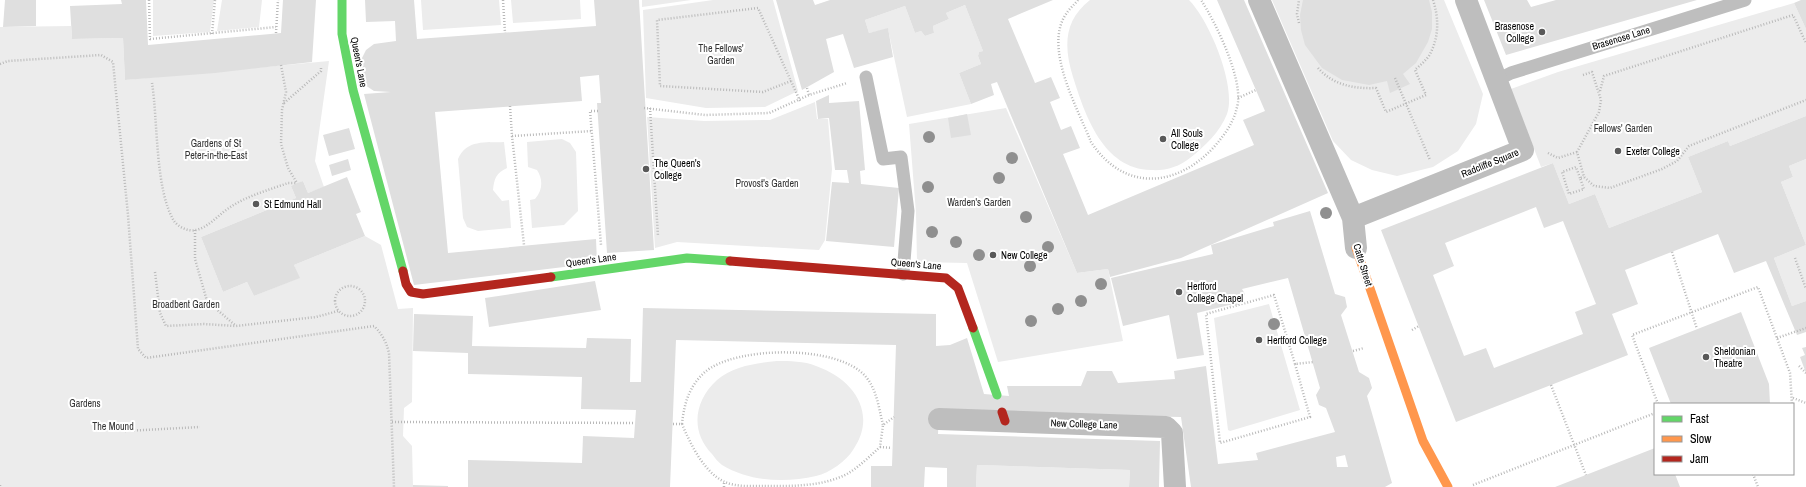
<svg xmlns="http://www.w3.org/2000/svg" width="1806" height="487" viewBox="0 0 1806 487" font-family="'Archivo Narrow',sans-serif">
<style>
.green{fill:#ececec}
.building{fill:#dfdfdf;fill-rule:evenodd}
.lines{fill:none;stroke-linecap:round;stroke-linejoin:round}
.path{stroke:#b9b9b9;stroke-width:2.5;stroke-dasharray:1 2;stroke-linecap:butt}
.lane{stroke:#bebebe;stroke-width:13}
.street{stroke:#bebebe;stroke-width:22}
.fast{stroke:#63d668;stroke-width:9}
.slow{stroke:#ff974d;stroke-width:9}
.jam{stroke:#b3261e;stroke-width:9}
.tree{fill:#8f8f8f}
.poi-dot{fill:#595959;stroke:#fff;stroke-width:1.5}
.labels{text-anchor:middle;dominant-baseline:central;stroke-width:4;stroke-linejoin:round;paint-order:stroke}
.poi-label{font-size:10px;fill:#000;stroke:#fff;text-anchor:start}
.street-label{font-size:10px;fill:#000;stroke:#fff}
.park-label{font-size:10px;fill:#333;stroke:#fff}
</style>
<rect width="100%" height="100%" fill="#fff"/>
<path class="green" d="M153,0H214L210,32L153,36Z
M222,0H262L259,27L217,31Z
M421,0H499L501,25L423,30Z
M511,0H580L581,19L513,23Z
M642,0H691L642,7Z
M713,0H773L798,91L765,107L706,108L646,98L643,10Z
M1090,0H1189C1209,20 1237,86 1227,114C1220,132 1205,146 1190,158C1179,167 1165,171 1151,170C1103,169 1085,115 1073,77C1064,48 1063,21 1090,0Z
M1272,0H1444L1483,94L1476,124L1458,151L1433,167L1397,176L1372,170L1351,160L1333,141Z
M1794,3L1806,29V116L1730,146L1728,141L1688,157L1702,192L1609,228L1595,194L1569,204L1553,163L1541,167L1511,89L1558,72Z
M965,5L983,51L979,52L978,56L981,64L959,73L971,104L907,117L888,29L869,33L865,20L905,6L915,33L921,31L925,36L934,33L933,26L949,19L946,13Z
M71,26L72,39L123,38L125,80L329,61L315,161L324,187L308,193L303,181L291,186L296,198L201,237L223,292L247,282L254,296L299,278L294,265L365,236L381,245L398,309L413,308L412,402L404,408L403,436L412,446L413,487H0V27Z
M815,102L817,119H828L832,169L825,240L819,250L677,242L655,248L647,117L704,121L770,120Z
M1006,108L1077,273L1108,269L1123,341L998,362L967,263L917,262L916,213L909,124Z
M562,139L570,143L576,152L578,211L564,225L532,228L530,200L535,199C543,190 543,179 537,170L528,167L527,142Z
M504,142L507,168C496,173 494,179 493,190L502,201L509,200L511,228L478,231L467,227L463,218L458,159C467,139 485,143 504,142Z
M1806,159V301L1792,306L1774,258L1806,245L1781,182L1793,177L1789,166Z
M1269,304L1300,410L1230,431L1228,430L1214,318Z
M777,361C790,361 804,361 816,366C854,379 878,414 853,450C846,461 830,473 816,476C786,483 750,482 722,465C718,462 715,458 712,454C690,431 694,401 717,380C733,366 757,363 777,361Z
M977,465L1130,470L1129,487H976Z"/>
<path class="building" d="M5,0H36V26L3,27Z
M121,0H146L148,45L281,33L283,0H316L312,62L215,73L125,80L123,38L72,39L70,6L122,4Z
M365,0H414L417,39L596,26L594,0H639L654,250L607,253L597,103H601L599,75L580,77L582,101L435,112L448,253L596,239L597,263L414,285L364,94L391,92L374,91L365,85L360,76L358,66L366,50L374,44L396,41L395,21L366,22Z
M776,0H813L815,5L830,0H1053L1008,19L1035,83L1051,77L1060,98L1050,102L1061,130L1071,126L1080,148L1063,154L1088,215L1254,145L1243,120L1265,111L1217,0H1244L1328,193L1181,258L1110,277L1108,269L1077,273L997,82L991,84L994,95L971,104L959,73L981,64L978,56L979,52L983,51L965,5L946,13L949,19L933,26L934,33L925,36L921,31L915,33L905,6L865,20L869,33L888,28L893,57L854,68L843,34L826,39L834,72L802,90Z
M1303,0H1429L1432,12V29L1428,42L1416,63L1403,74L1410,84L1390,93L1387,81L1369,85L1342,80L1322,68L1305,45L1301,30L1300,15Z
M1484,0H1527L1531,7L1556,0H1697L1506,55Z
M1801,0H1806V29L1794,3Z
M829,95V103L859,101L865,170L860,171L861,184L899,188L894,247L826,241L832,182L849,183L847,170H835L829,118L818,119L816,101Z
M967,114L971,135L951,138L948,118Z
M1806,116V159L1789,166L1793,177L1781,182L1806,245L1774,258L1792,306L1806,301V332L1797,335L1766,261L1734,273L1718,234L1625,270L1638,304L1612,314L1628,355L1456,422L1381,230L1553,163L1569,204L1595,194L1609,228L1702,192L1688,157L1728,141L1730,146ZM1536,207L1544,228L1563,221L1596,304L1575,312L1583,334L1494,368L1486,348L1464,356L1433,275L1454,266L1445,243Z
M349,128L355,149L329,156L323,135Z
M348,159L351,170L332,176L329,165Z
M347,177L361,212L356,214L365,236L294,265L300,278L254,296L247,282L223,292L201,237L296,198L291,186L297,183L303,181L308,193Z
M1310,211L1335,294L1345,297L1347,307L1341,315L1359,372L1369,378L1372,388L1367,396L1392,483L1385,487H1191L1181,417L1033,414L939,410L938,434L1160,441L1159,487H1129L1130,470L977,465L976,487H947V468L925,467L924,487H871V466H892L896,345L676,340L670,487H468V460L582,463L583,436L634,438L636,410L581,409L582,377L468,374V353L413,351L414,314L473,316L472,346L586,348L587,338L631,339L630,382H641L643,308L936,314V346L950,345L967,338L984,394L1009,396L1007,386H1081L1087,371H1112L1118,383L1175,379L1174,371L1206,366L1218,464L1258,460L1256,453L1335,432L1326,408L1319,405L1316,395L1320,388L1288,278L1242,289L1245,294L1240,304L1233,306L1229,305L1197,313L1204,355L1177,359L1169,315L1123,326L1111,278L1213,254L1211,245L1274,226L1273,222ZM1345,455L1348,467H1337L1336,457Z
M595,281L601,310L489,327L485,298Z
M1741,312L1769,384L1770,404H1671L1649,348Z
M1806,347V373L1800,357L1805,355L1802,348Z
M1655,448V474H1675L1680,487H1555Z
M413,485L448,486V487H413Z"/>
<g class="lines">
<path class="path" d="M149,0L150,39L276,27
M503,0L505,33
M1078,0C1074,5 1069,9 1066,14C1043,48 1078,109 1091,142C1124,192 1176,188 1214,147C1226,133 1235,121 1238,102C1241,75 1216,23 1201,0
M1299,23L1297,14L1299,0
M276,33L278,0
M212,34L215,0
M0,64L8,61L101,55L113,62L128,215L138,349L146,358L374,326C382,334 386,341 389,353L394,487
M281,65L286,92L282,110L281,144L288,168L297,183
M1318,68C1333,85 1354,89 1376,88L1386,112L1426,95L1415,70C1419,66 1427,60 1430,54C1439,37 1439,18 1433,0
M1583,75L1592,72L1601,100L1599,112L1577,152L1584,177L1594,186L1610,188L1662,169L1677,161L1689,146L1806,100
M1395,78L1430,160
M791,81L763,92L660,86L657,20L758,8L800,101
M152,83C158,121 155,190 174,221C178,227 189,232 196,230C209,227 218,215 229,208C246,196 269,190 288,183H297
M807,88L809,95
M1600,91L1604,76L1793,15L1806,43
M1238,98L1256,90
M284,103L321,71V66
M510,106L512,136L592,131
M644,108L705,115L769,113L809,95L847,83
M650,108L658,236
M598,111H590L601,245
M512,136L524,245
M1548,153L1558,158L1577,152
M1580,178L1576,167L1562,172L1569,194L1584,189L1580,178L1584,177
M195,230V259L207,301L236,326
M1672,252L1697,329
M1795,258L1806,289
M155,272L160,313L166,326L204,324L236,326L316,317L338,311
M335 301a15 15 0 1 1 30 0a15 15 0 1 1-30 0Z
M1412,330L1419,326
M1777,338L1806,328
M1353,351L1364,348
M1295,364L1274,295L1206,314L1220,443L1310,417L1295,364L1313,362
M1799,366L1806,373
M1551,385L1586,475
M1793,398L1806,403
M1658,404L1632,335L1758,287L1790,373L1792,404
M392,422L635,423
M673,424H682C690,443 704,473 725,482C736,487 751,486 764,486C792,486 821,487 847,474C859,467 870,456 880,447L883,425L894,417
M682,424C684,404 689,386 705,372C735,346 839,344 866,377C877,390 879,409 883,425
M125,431L200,427
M880,447L892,448
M1753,474L1758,487
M0,485V487
M1473,485L1655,413
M724,487V482"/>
<path class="lane" d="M866,77L883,159L901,157L908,211L903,274
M1497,80L1511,73L1745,0"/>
<path class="street" d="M1259,0L1353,218L1356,248
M1353,218L1523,150L1466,0
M939,419L1166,427L1172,433L1175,487"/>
<path class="fast" d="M342,0V34L353,90L403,271
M551,277L687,258L730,261
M973,328L997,395"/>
<path class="slow" d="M1356,248L1423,441L1448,487"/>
<path class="jam" d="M730,261L946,278L958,288L973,328
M403,271L406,284L411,292L423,294L551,277
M1002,412L1005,421"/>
</g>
<g class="tree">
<circle cx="929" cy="137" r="6"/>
<circle cx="1012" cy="158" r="6"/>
<circle cx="999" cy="178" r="6"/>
<circle cx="928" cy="187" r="6"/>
<circle cx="1326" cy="213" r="6"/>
<circle cx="1026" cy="217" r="6"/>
<circle cx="932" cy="232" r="6"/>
<circle cx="956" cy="242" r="6"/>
<circle cx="1048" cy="247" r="6"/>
<circle cx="979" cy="255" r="6"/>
<circle cx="1030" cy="266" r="6"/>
<circle cx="1101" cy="284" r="6"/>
<circle cx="1081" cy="301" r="6"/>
<circle cx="1058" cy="309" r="6"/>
<circle cx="1031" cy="321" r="6"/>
<circle cx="1274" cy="324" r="6"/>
</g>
<g class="poi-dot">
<circle cx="1542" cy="32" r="4"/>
<circle cx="1163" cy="139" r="4"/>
<circle cx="1618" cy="151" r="4"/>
<circle cx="646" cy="169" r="4"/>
<circle cx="256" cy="204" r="4"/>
<circle cx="993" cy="255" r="4"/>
<circle cx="1179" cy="292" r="4"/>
<circle cx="1259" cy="340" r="4"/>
<circle cx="1706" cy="357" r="4"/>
</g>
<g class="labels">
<g class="poi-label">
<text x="1534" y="26" text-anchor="end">Brasenose<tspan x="1534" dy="12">College</tspan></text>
<text x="1171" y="133">All Souls<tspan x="1171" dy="12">College</tspan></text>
<text x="1626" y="151">Exeter College</text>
<text x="654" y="163">The Queen's<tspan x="654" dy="12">College</tspan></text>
<text x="264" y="204">St Edmund Hall</text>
<text x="1001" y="255">New College</text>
<text x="1187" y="286">Hertford<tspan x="1187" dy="12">College Chapel</tspan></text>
<text x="1267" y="340">Hertford College</text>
<text x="1714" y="351">Sheldonian<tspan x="1714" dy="12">Theatre</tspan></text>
</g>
<g class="street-label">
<text transform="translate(1621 38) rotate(-17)">Brasenose Lane</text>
<text transform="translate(359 62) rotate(79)">Queen's Lane</text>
<text transform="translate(1490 163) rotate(-22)">Radcliffe Square</text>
<text transform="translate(591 260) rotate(-8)">Queen's Lane</text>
<text transform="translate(916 264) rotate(5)">Queen's Lane</text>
<text transform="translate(1363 265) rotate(73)">Catte Street</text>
<text transform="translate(1084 424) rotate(2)">New College Lane</text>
</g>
<g class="park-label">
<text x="721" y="48">The Fellows'<tspan x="721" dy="12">Garden</tspan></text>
<text x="1623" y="128">Fellows' Garden</text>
<text x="216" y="143">Gardens of St<tspan x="216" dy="12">Peter-in-the-East</tspan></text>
<text x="767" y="183">Provost's Garden</text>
<text x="979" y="202">Warden's Garden</text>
<text x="186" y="304">Broadbent Garden</text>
<text x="85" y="403">Gardens</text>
<text x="113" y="426">The Mound</text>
</g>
</g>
<rect x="1654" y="403" width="140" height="72" fill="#ffffff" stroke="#999999"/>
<rect x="1662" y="416" width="20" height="6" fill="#63d668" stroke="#999999"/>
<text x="1690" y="423" font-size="12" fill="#000000">Fast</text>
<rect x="1662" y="436" width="20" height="6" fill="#ff974d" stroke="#999999"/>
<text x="1690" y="443" font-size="12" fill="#000000">Slow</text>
<rect x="1662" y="456" width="20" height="6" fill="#b3261e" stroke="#999999"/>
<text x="1690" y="463" font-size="12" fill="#000000">Jam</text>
</svg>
